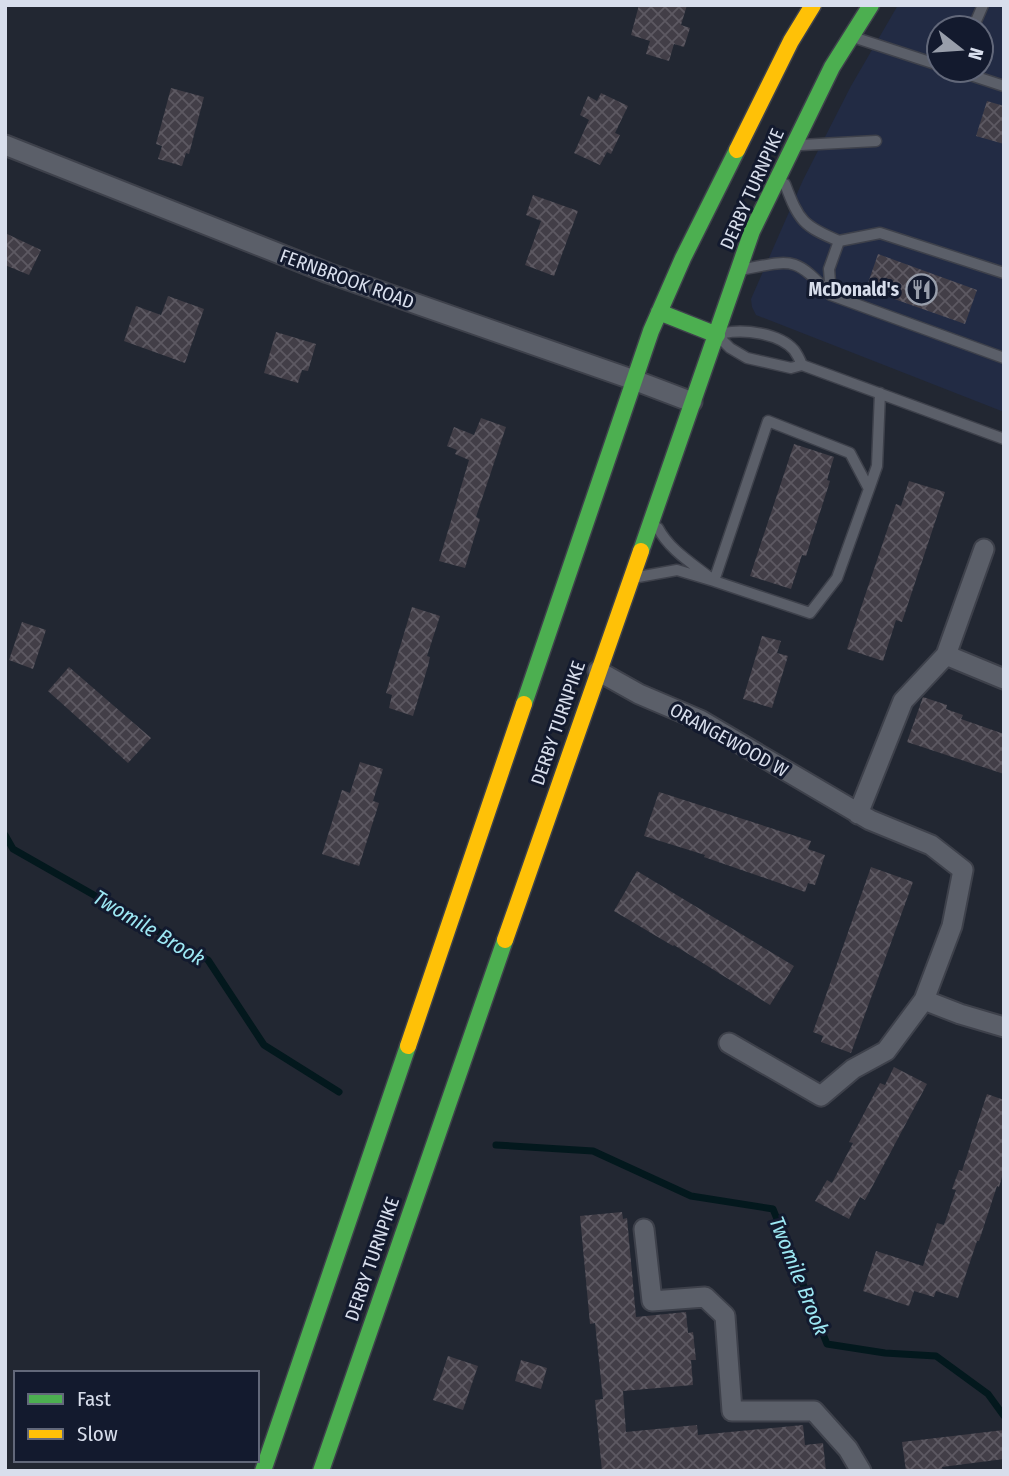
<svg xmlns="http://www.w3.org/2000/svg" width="1009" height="1476" viewBox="0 0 1009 1476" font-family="'Fira Sans Condensed',sans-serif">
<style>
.built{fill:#222b44;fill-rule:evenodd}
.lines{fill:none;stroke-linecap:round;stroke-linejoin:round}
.stream{stroke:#03181d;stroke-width:7}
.building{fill:url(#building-cross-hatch)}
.lane-casing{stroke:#3e414b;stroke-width:13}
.street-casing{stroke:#3e414b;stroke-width:23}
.fast-casing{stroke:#3e414b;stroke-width:19}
.slow-casing{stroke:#3e414b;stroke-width:19}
.lane{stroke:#5b5f69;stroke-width:10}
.street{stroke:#5b5f69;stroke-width:19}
.fast{stroke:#4caf50;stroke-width:16}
.slow{stroke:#ffc107;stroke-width:16}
.labels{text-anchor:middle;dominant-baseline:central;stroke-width:6;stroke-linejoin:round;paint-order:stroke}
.street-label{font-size:19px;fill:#d8deec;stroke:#131a2e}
.poi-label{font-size:19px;font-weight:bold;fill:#d8deec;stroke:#131a2e;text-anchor:end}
.water-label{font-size:21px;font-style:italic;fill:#9de8f4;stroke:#131a2e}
</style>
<defs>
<pattern id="building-cross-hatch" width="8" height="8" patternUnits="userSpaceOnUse" patternTransform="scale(1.75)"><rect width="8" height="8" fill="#423e47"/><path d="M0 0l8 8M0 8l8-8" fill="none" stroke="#5d5962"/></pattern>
</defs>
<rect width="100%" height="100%" fill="#222732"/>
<path class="built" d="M898,5H1004V412L756,315L752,307L751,299L803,180L851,86ZM939,28H981V70H939Z"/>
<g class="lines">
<path class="stream" d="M5,835L13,849L208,960L264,1045L339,1092
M496,1145L593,1151L691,1196L773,1209L827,1344L885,1353L936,1356L988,1394L1004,1416"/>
</g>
<path class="building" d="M639,5H687L681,25L690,28L684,47L674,44L669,61L646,54L650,41L631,35Z
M171,88L204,97L189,154L186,153L182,166L158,159L162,146L156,144Z
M601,93L628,106L615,133L620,135L611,154L607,152L600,165L574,153L589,120L580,115L588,96L597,101Z
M987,101L1004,106V144L976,136Z
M533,195L578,211L554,276L525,265L541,221L526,215Z
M5,233L41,250L29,275L5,265Z
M878,254L977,290L965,324L866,289Z
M168,296L204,309L185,363L124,341L136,306L161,315Z
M276,332L316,344L308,371L302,370L298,383L264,373Z
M481,418L506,427L476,517L480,519L465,568L439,561L469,460L455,454L457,450L447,446L454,427L474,435Z
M794,444L834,457L827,480L830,481L806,556L802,555L791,589L750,576Z
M909,481L945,492L902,622L896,620L883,661L847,649L896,504L901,506Z
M412,607L440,616L427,656L430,657L428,666L413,716L389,708L392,695L386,693Z
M22,622L46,630L33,669L9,660Z
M762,636L781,641L777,653L788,656L772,708L743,699Z
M69,667L151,738L128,763L48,691Z
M923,697L947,705L946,709L963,715L961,719L1004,734V774L907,742Z
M360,762L383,769L373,801L379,803L359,866L322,854L342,790L350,793Z
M659,792L811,841L808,849L825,855L815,885L808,883L805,892L727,865L704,857L705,855L644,836Z
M871,867L913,882L851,1053L821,1042L823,1036L813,1032Z
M637,871L794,966L770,1005L674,945L673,946L614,911Z
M894,1067L927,1084L865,1200L860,1197L849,1219L815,1201L827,1180L832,1183L853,1143L849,1142L880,1083L885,1085Z
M987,1094L1004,1100V1170L999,1187L997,1186L979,1241H977L958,1298L936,1291L934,1297L914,1291L909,1306L863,1291L876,1251L923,1266L937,1223L944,1225L956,1190L952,1189L959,1170L962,1171Z
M622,1212L623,1219L627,1218L636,1317L686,1312L688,1333L693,1332L696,1360H691L693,1385L623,1391L626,1432L697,1425L698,1435L803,1425L805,1445L823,1443L826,1471H602L595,1400L603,1399L595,1323L590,1324L580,1216Z
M448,1356L478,1366L463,1410L433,1400Z
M521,1360L547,1368L541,1389L515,1381Z
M1004,1430V1459L942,1467L943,1471H906L902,1442Z"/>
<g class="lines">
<defs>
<path id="lane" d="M973,28L983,5
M859,39L939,65
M955,70L1004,86
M801,145L876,141
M785,184C799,221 803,226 839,241
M745,269C796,259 795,258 831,295
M1004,273L880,233L839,241L829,269L831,295L1004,358
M724,333C744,329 779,333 794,350C797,354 800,360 802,365
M722,340L730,348L747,358L791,368L802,365L1004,439
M768,421L850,453L869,489L837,578L810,613L714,581Z
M869,489L877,466L880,393
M638,577L677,570L714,581C695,565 670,551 658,528"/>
<path id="street" d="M5,145L328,273L634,380L692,402
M946,655L1004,679
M598,671L639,694L700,720L870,820L931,845L963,870L952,926L924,1000L960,1014L1004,1027
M858,814L903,701L946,655L984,549
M729,1043L821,1096L853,1069L886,1051L924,1000
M644,1229L652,1301L705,1297L725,1316L732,1411H814L848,1449L861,1471"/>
<path id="fast" d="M659,312L717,335
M641,551L752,231L832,67L871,5
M524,704L651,331L683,258L737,150
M263,1471L408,1046
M321,1471L505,940"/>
<path id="slow" d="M737,150L791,41L813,5
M505,940L641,551
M408,1046L524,704"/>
</defs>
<use href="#lane" class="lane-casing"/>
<use href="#street" class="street-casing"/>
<use href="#fast" class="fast-casing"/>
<use href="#slow" class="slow-casing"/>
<use href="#lane" class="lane"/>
<use href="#street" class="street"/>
<use href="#fast" class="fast"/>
<use href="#slow" class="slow"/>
</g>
<defs>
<symbol id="restaurant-ring" viewBox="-11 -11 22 22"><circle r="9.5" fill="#131a2e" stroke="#989eab" stroke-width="1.5"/><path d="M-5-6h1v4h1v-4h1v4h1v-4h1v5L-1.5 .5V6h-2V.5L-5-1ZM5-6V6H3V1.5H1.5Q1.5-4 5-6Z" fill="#989eab"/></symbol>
</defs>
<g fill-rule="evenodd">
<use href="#restaurant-ring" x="904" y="272" width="35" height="35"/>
</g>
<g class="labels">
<g class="street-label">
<text transform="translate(752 189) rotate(-66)">DERBY TURNPIKE</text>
<text transform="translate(347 279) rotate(20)">FERNBROOK ROAD</text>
<text transform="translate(558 723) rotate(-71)">DERBY TURNPIKE</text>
<text transform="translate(729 740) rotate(29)">ORANGEWOOD W</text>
<text transform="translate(372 1259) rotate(-71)">DERBY TURNPIKE</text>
</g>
<g class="poi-label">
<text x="899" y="289">McDonald's</text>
</g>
<g class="water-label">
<text transform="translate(149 928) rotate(31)">Twomile Brook</text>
<text transform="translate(799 1276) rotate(68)">Twomile Brook</text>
</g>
</g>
<rect width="1009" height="1476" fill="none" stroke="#d8deec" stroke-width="14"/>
<rect x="14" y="1371" width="245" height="91" fill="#131a2e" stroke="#62687a" stroke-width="2"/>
<rect x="28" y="1394" width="35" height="10" fill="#4caf50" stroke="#62687a" stroke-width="2"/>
<text x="77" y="1406" font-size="21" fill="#d8deec">Fast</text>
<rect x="28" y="1429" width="35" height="10" fill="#ffc107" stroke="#62687a" stroke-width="2"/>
<text x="77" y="1441" font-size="21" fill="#d8deec">Slow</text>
<g transform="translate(960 49) rotate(107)"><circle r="33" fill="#131a2e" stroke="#62687a" stroke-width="2"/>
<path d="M0-5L12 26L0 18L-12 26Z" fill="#989eab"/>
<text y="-10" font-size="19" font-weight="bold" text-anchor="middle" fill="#d8deec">N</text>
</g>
</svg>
